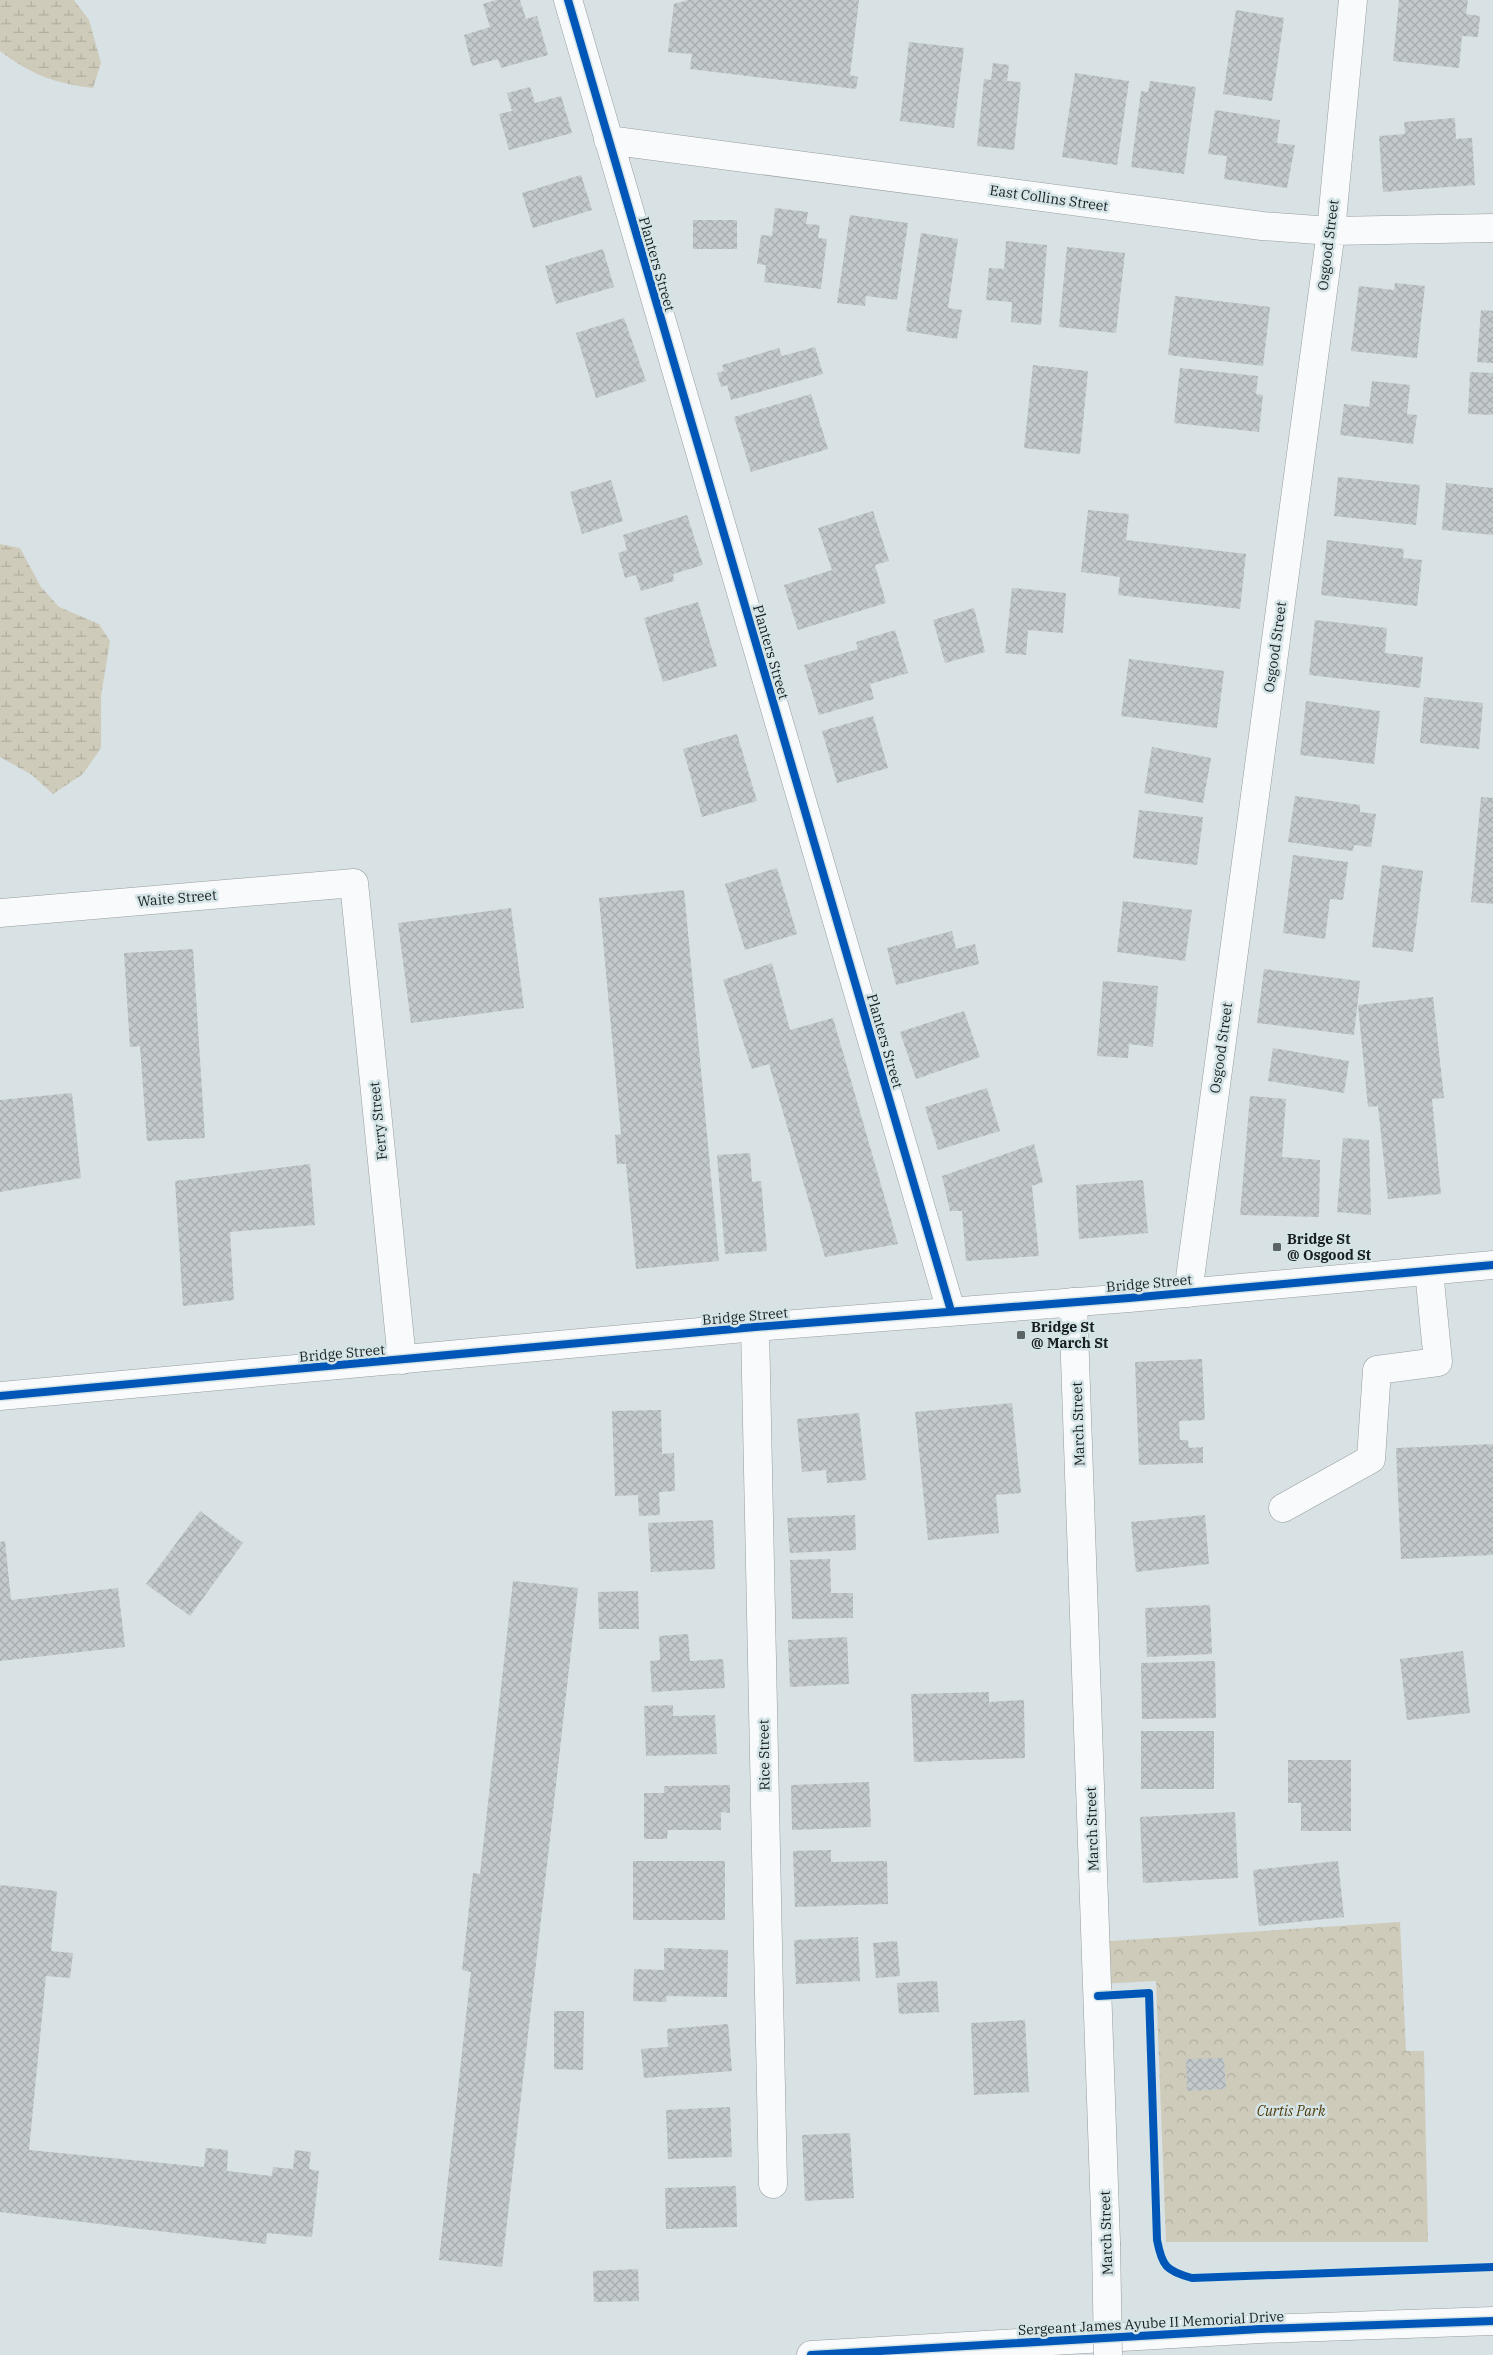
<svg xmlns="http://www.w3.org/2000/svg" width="1493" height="2355" viewBox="0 0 1493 2355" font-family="'IBM Plex Serif',serif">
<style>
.wetland{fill:url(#wetland-marsh)}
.park{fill:url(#park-crowns)}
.building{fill:url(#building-cross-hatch)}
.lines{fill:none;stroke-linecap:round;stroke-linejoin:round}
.minor-casing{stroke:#979d9f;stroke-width:29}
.major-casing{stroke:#979d9f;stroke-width:29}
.highway-casing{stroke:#979d9f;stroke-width:29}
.minor{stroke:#f9fafb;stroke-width:28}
.major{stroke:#f9fafb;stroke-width:28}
.highway{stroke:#f9fafb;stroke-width:28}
.minor-bridge-casing{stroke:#979d9f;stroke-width:29;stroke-linecap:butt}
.minor-bridge{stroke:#f9fafb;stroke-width:28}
.cycleway-casing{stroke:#d4e4e7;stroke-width:11}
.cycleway{stroke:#0057b8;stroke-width:8}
.poi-dot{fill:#5c6364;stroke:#d4e4e7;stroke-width:2}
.labels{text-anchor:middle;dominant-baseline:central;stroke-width:5;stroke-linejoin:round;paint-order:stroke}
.street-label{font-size:14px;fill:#191f20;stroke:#d4e4e7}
.poi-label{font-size:14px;font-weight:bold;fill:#191f20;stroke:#d4e4e7;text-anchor:start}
.park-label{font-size:14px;font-style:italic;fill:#4f3b08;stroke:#d4e4e7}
</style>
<defs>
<pattern id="wetland-marsh" width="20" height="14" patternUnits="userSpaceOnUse" patternTransform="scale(1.25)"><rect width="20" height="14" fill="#cfcbbb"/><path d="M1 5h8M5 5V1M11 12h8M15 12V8" fill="none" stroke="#b1aea0"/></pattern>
<pattern id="park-crowns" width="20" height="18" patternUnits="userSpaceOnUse" patternTransform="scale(1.25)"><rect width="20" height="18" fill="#cfcbbb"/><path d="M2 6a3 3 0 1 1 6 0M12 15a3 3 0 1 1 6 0" fill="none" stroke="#b1aea0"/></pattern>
<pattern id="building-cross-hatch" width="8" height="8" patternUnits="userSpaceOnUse" patternTransform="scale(1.25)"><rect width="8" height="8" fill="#c3cacb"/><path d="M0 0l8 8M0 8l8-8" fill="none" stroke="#a7adae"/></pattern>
</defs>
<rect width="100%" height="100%" fill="#d8e1e3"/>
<path class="wetland" d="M0,0H74L89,20L101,63L93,88C54,83 32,75 0,51Z
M0,544L20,548L41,587L59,607L99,624L110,641L101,696V748L83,774L53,794L32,775L0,757Z"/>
<path class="park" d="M1400,1922L1406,2051H1424L1428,2242H1166L1156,1981L1097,1984L1096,1942Z"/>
<path class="building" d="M496,0H520L526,19L537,16L548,55L501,68L498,59L472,66L464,35L490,27L483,4Z
M688,0H859L850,75L858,77L856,89L690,69L692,54L668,52L674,4Z
M1399,0H1468L1466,14L1480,16L1478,37L1462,36L1459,68L1393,61Z
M1236,10L1284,18L1272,101L1223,94Z
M909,42L964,48L954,128L900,121Z
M993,63L1009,65L1007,81L1021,82L1014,150L977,146L984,79L991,80Z
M1075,73L1129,81L1117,165L1062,157Z
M1150,81L1196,87L1184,174L1131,167L1141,91L1148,92Z
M530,87L535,103L561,96L572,133L509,150L499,114L512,111L507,93Z
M1215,110L1280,120L1277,143L1295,145L1287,188L1224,179L1227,156L1208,154Z
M1455,118L1456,139L1472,138L1475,185L1383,192L1379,136L1405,134L1404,122Z
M581,175L592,210L533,228L522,193Z
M775,208L808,212L806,224L820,225L818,238L827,239L821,289L764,282L766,265L757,264L761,235L772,236Z
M850,215L908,223L897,300L866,296L865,306L837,303Z
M693,220H737V249H693Z
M921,233L958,239L948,308L962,310L957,339L906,331Z
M1006,241L1047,245L1041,325L1011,322L1012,302L986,300L989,268L1004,269Z
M1067,247L1125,253L1116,333L1059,327Z
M603,249L614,287L556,304L545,266Z
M1395,283L1425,286L1417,358L1351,351L1359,286L1394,290Z
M1175,296L1270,307L1263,366L1168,355Z
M1481,310L1493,311V363L1477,362Z
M624,318L646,381L596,398L576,333Z
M815,347L823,374L731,400L727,385L721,387L717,373L724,371L722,365L779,348L782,356Z
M1033,365L1088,371L1080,454L1024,448Z
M1180,368L1258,376L1256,394L1263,395L1259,432L1174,423Z
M1470,372L1493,373V415L1468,414Z
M1372,381L1410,385L1407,414L1417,415L1413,444L1340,435L1344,404L1369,407Z
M811,394L828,449L751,472L734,417Z
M1338,477L1420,485L1416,525L1334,516Z
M611,480L623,521L582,534L570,492Z
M1446,483L1493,488V535L1442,530Z
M1088,510L1129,514L1126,540L1246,554L1240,609L1118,595L1120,577L1081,572Z
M873,511L889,561L875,565L886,603L798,630L784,585L832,570L818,528Z
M687,515L703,565L673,574L674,581L641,591L636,575L625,578L618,553L627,550L623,535Z
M1327,540L1404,549L1403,558L1422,560L1417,606L1321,595Z
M1012,588L1066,593L1063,633L1028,630L1026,655L1005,653Z
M698,602L717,666L663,682L644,618Z
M974,608L985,652L945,663L933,620Z
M1315,620L1387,628L1385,653L1423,657L1420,688L1309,675Z
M895,630L908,673L870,684L874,699L819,715L804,665L858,649L856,642Z
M1129,659L1224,671L1217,728L1121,716Z
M1424,697L1483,703L1479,749L1420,743Z
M1306,701L1380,711L1374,764L1300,755Z
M873,716L888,768L837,783L822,731Z
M737,734L757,801L702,817L683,749Z
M1152,747L1211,758L1203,803L1144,793Z
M1295,796L1360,805V812L1376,814L1371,847L1354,845L1353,851L1288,842Z
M1481,797L1493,798V904L1471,902Z
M1139,810L1203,817L1197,865L1133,858Z
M1293,855L1348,862L1343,900L1330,899L1325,939L1283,933Z
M1382,865L1423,871L1413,952L1372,947Z
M777,868L797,934L745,950L725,884Z
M684,890L719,1261L636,1269L626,1164H617L615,1135L621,1134L599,898Z
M1123,901L1192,910L1185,961L1117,952Z
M511,908L524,1008L411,1023L398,923Z
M952,931L956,949L975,944L979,964L896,985L887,948Z
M193,949L205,1138L147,1141L140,1046L130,1047L124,953Z
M772,963L790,1030L833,1018L898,1244L825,1257L769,1064L752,1069L723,980Z
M1264,969L1360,981L1354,1035L1257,1023Z
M1103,981L1158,986L1153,1047L1129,1044L1128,1058L1097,1056Z
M1433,997L1444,1098L1432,1099L1441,1194L1388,1199L1378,1106L1368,1107L1358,1005Z
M964,1011L980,1057L916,1079L900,1032Z
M1273,1048L1349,1061L1344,1093L1268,1081Z
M987,1088L1000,1131L938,1150L925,1107Z
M72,1093L81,1178L0,1192V1100Z
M1250,1096L1286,1099L1282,1157L1320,1160L1319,1217L1240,1215Z
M1343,1138L1369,1140L1371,1215L1337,1212Z
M1034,1144L1043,1182L1032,1186L1039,1256L966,1261L962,1211H950L942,1176Z
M750,1153L752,1182L761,1181L767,1251L725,1254L717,1155Z
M310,1164L315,1225L230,1232L234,1300L183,1306L175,1181Z
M1143,1180L1148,1233L1079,1239L1076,1185Z
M1202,1359L1205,1420L1179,1421L1180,1440H1188L1189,1448L1203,1447V1463L1139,1465L1135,1362Z
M1012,1403L1021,1493L996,1495L999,1533L928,1540L915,1412Z
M661,1410L662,1454L674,1453L675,1491L659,1492L660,1515L639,1516L638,1495L615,1496L612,1411Z
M859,1413L866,1480L827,1483L826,1470L802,1472L797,1419Z
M1493,1444V1555L1401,1559L1396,1448Z
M200,1511L243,1543L190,1616L146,1584Z
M855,1515L856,1550L790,1553L787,1518Z
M1205,1515L1209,1564L1136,1572L1131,1522Z
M713,1520L715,1569L651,1572L648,1523Z
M5,1541L11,1600L118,1588L125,1647L0,1661V1542Z
M830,1559L831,1593H853V1618L792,1619L790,1560Z
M513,1581L578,1588L502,2267L439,2260L471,1972L462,1970L473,1873L480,1874Z
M638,1591L639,1629H599L598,1592Z
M1210,1605L1212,1654L1147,1657L1145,1608Z
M688,1634L690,1661L723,1659L725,1688L652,1692L650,1661L660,1660L659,1636Z
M847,1637L849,1684L790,1687L788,1640Z
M1463,1651L1470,1713L1407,1720L1400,1659Z
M1215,1661L1216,1718L1142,1719L1141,1663Z
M989,1692V1702L1024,1700L1025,1758L914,1762L911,1694Z
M673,1705V1716L715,1715L717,1754L646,1756L644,1706Z
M1141,1731H1214V1789H1141Z
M1288,1760H1351V1831H1301V1803H1288Z
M869,1782L871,1827L792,1830L791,1785Z
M730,1785V1813L721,1812V1830H668L667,1839H644V1793H664V1786Z
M1235,1812L1238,1878L1143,1883L1140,1817Z
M831,1850V1862L887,1861L888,1904L795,1907L793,1851Z
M633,1861H725V1920H633Z
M1338,1861L1344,1917L1259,1926L1253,1870Z
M0,1885L57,1891L51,1951L73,1953L70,1978L46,1976L29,2150L204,2167L206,2148L228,2150L227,2171L272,2176L273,2167L293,2169L295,2150L311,2152L309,2169L319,2171L312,2237L267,2233L266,2244L0,2212Z
M858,1937L860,1981L796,1984L794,1940Z
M897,1941L900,1976L876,1978L873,1943Z
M664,1948L728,1950L727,1997L666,1996L667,2002L633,2001L634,1969L664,1970Z
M937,1981L939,2012L899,2014L897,1983Z
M554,2011H584L583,2070L554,2069Z
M1025,2020L1029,2092L974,2095L971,2023Z
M728,2024L732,2071L644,2078L641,2049L668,2047L667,2029Z
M1224,2058L1226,2089L1187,2091L1186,2059Z
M730,2107L732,2157L668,2159L666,2110Z
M850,2133L854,2198L805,2201L802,2135Z
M736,2186L737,2227L666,2229L665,2188Z
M638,2269L639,2301L594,2302L593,2271Z"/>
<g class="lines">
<defs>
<path id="minor" d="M568,0L951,1311
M608,140L1262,226L1331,231L1493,228
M0,913L354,883L402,1360
M1188,1293L1331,231L1353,0
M1073,1302L1106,2242
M755,1327L773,2184
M1283,1508L1371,1459L1377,1370L1438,1362L1429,1271"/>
<path id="major" d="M811,2355L1260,2329L1493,2321"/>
<path id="highway" d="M0,1396L755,1327L1129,1298L1493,1265"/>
</defs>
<use href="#minor" class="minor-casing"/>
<use href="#major" class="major-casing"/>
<use href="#highway" class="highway-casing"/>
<use href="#minor" class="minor"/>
<use href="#major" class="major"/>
<use href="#highway" class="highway"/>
<defs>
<path id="minor-bridge" d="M1106,2242L1108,2355"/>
</defs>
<use href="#minor-bridge" class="minor-bridge-casing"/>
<use href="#minor-bridge" class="minor-bridge"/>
<defs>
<path id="cycleway" d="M568,0L951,1311
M0,1396L755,1327L1129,1298L1493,1265
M1098,1996L1149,1993L1157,2240C1162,2266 1166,2271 1192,2278L1493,2267
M811,2355L1260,2329L1493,2321"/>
</defs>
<use href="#cycleway" class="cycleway-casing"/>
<use href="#cycleway" class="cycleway"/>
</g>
<g class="poi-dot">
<rect x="1272" y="1242" width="10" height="10" rx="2.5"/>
<rect x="1016" y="1330" width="10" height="10" rx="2.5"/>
</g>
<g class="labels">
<g class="street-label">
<text transform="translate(1049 198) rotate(8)">East Collins Street</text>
<text transform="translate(1328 245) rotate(-83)">Osgood Street</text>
<text transform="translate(657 264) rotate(74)">Planters Street</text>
<text transform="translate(1275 647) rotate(-82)">Osgood Street</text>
<text transform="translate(771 652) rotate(74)">Planters Street</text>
<text transform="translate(177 898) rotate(-5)">Waite Street</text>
<text transform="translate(885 1041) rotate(74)">Planters Street</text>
<text transform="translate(1221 1048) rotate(-82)">Osgood Street</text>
<text transform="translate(378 1121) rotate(-96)">Ferry Street</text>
<text transform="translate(1149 1283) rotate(-5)">Bridge Street</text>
<text transform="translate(745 1316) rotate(-5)">Bridge Street</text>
<text transform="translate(342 1353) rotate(-5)">Bridge Street</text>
<text transform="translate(1078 1424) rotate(-92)">March Street</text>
<text transform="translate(764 1755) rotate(-91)">Rice Street</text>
<text transform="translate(1092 1829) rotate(-92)">March Street</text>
<text transform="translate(1106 2233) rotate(-92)">March Street</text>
<text transform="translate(1151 2323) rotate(-3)">Sergeant James Ayube II Memorial Drive</text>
</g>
<g class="poi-label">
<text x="1287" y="1239">Bridge St<tspan x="1287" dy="16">@ Osgood St</tspan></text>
<text x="1031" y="1327">Bridge St<tspan x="1031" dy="16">@ March St</tspan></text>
</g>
<g class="park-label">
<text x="1291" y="2111">Curtis Park</text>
</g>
</g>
</svg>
